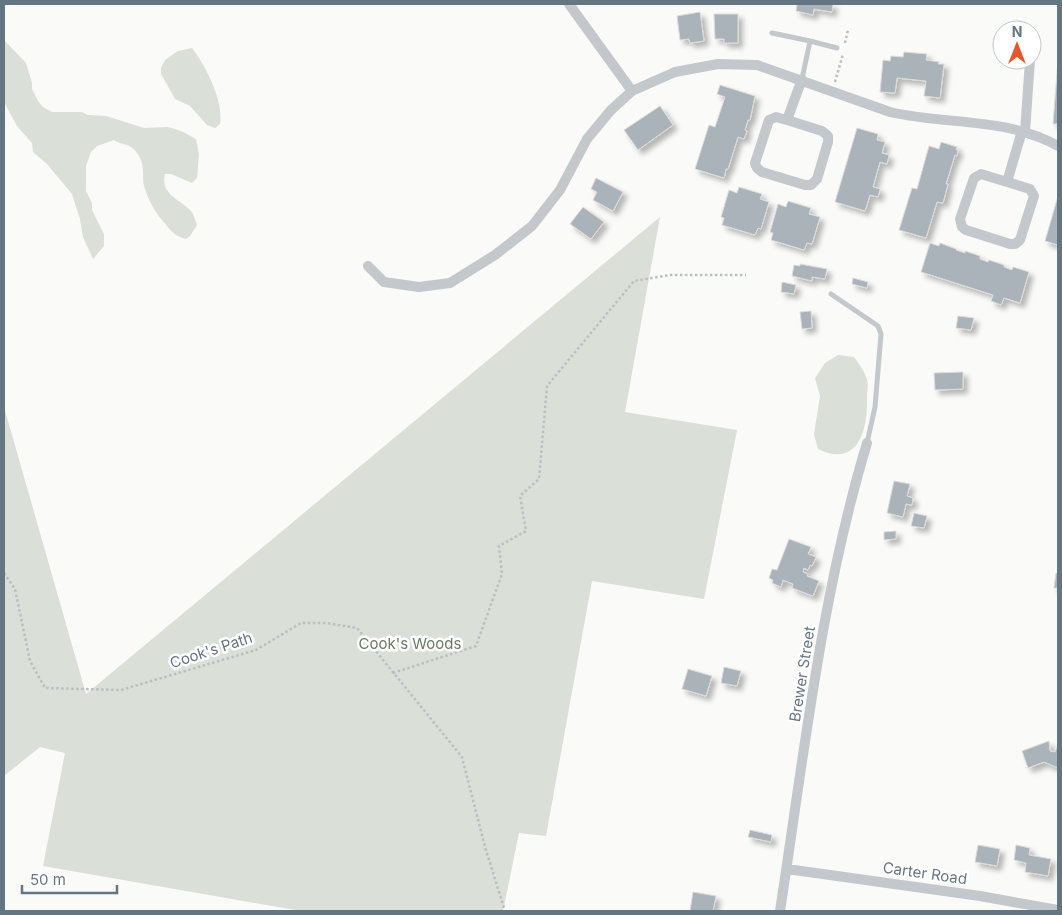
<svg xmlns="http://www.w3.org/2000/svg" width="1062" height="915" viewBox="0 0 1062 915" font-family="Inter,sans-serif">
<style>
.green{fill:#dadfd7}
.building{fill:#aab3b9;stroke:#dcdcda;filter:url(#shadow)}
.lines{fill:none;stroke-linecap:round;stroke-linejoin:round}
.path{stroke:#bbbfc2;stroke-width:2.5;stroke-dasharray:2.5 2.5;stroke-linecap:butt}
.lane{stroke:#c3c8cc;stroke-width:5}
.street{stroke:#c3c8cc;stroke-width:10}
.labels{text-anchor:middle;dominant-baseline:central;stroke-width:5;stroke-linejoin:round;paint-order:stroke}
.park-label{font-size:15px;fill:#687a64;stroke:#fff}
.street-label{font-size:15px;fill:#657683;stroke:#fff}
</style>
<defs>
<filter id="shadow"><feDropShadow dx="4.5" dy="4.5" stdDeviation="2.5" flood-color="#0004"/></filter>
</defs>
<rect width="100%" height="100%" fill="#fafaf8"/>
<path class="green" d="M4,40L26,63L32,83V89L38,101L43,107L52,112H82L88,115L106,116L144,128L168,127L181,131L196,139L199,154L197,178L192,183L171,174H165C160,194 179,199 190,210C194,214 195,220 197,225L190,236L186,239C173,236 170,229 162,220C153,209 148,199 144,186C142,177 145,166 139,156C130,141 124,147 114,140L97,146L91,152L86,166V191L92,203V210L104,234V246L93,259L83,237L80,219L72,194L47,164L33,152L32,143L17,126L4,102Z
M192,48C206,66 224,102 220,124L215,128L207,125L190,106L175,99L161,74V68L165,60L178,51Z
M660,217L625,412L737,430L704,599L592,581L546,836L519,833L503,911H301L43,866L65,753L40,747L4,776V407L86,694Z
M838,355L854,357C858,363 864,370 866,377C869,382 867,391 867,396C868,429 859,469 818,449L814,434L820,396L815,378L825,363Z"/>
<path class="building" d="M793,4H833L832,12L814,9L813,15L796,11L797,5Z
M700,12L704,41L690,43L689,39L680,40L677,16Z
M714,14H738V43H724V39H715Z
M904,52L927,54L926,60L939,62L938,64H944L940,98L924,96L926,81L897,78L895,93L880,92L883,60L890,61L891,56L903,57Z
M1058,60V124H1053Z
M720,85L755,96L750,120H748L745,130L747,131L744,139L738,137L728,169H726L724,178L695,169L709,125L715,127L725,97L717,94Z
M660,106L673,125L638,150L624,130Z
M857,128L878,134L877,140L885,142L882,153L889,155L887,164L880,162L873,187L880,189L878,197L870,195L865,211L835,202Z
M941,142L957,147L956,150H958L957,156L955,155L946,184H948L943,203L937,202L926,238L899,230L912,188L917,189L929,146L939,149Z
M596,178L623,192L613,211L593,200L597,192L591,189Z
M739,187L762,194L760,199L769,202L761,229L758,228L755,235L722,225L724,218L721,217L729,190L737,193Z
M1058,196V245L1045,241Z
M788,201L811,208L809,214L820,217L812,244L807,243L804,250L771,240L773,233L770,232L778,204L786,207Z
M583,207L604,222L591,239L570,224Z
M930,243L939,246L940,243L956,249V250L965,253V251L980,256V259L988,262L989,260L1004,265V267L1012,270L1013,267L1029,272L1020,303L1004,298L1001,305L991,301L993,295L921,272Z
M800,264L827,269L825,279L812,277V281L792,276L794,265L800,266Z
M853,278L868,282L867,288L852,284Z
M782,282L796,285L794,294L781,292Z
M811,311L812,328L802,329L800,312Z
M958,316L974,318L971,330L956,328Z
M963,372V389L935,390L934,373Z
M894,481L910,484L907,496L913,498L912,505L906,504L903,517L887,513Z
M914,513L927,516L924,528L911,526Z
M896,531V539L884,540V532Z
M789,539L811,547L808,554L816,557L812,566L810,565L808,570L804,568L803,572L808,574L807,576L819,581L813,596L792,588L793,584L783,580L781,587L772,583L773,580L769,578L772,569L777,570Z
M1056,573H1058V588H1054Z
M724,667L741,671L737,686L721,683Z
M688,669L712,676L706,696L682,689Z
M1049,741L1050,751L1055,752L1058,744V768L1044,762L1028,768L1022,751Z
M750,830L772,835L771,842L748,837Z
M978,845L1000,849L997,866L975,862Z
M1016,845L1030,848L1029,855L1051,859L1048,876L1025,872L1026,863L1014,860Z
M693,892L716,896L713,911H690Z"/>
<g class="lines">
<path class="path" d="M845,43L848,30
M835,82L843,54
M4,573L15,589L30,661L45,688L121,690L256,650L301,623H326L357,628L462,757L485,847L505,911
M393,673L476,646L502,574L499,546L526,531L520,496L539,479L547,386L634,281L670,275H746"/>
<path class="lane" d="M772,33L810,41L802,79
M810,41L837,48
M831,294L878,326L881,334L875,407L867,443"/>
<path class="street" d="M569,4L632,91
M787,120L822,131L828,136V142L817,179L811,185H805L762,172L757,168L755,163L769,120L776,117L787,120L802,79
M1025,132L1030,60
M1007,182L1030,189L1034,196L1020,240L1015,244H1010L966,230L962,227L960,219L974,178L981,174L1007,182L1022,131
M368,266L384,282L419,287L450,283L495,255L532,226L560,190L587,139L611,110L632,91L675,72L718,64L757,65L890,112C945,125 1007,117 1058,146
M787,869L980,896L1058,910
M780,911C804,755 821,596 867,443"/>
</g>
<g class="labels">
<g class="park-label">
<text x="410" y="643">Cook's Woods</text>
</g>
<g class="street-label">
<text transform="translate(211 650) rotate(-18)">Cook's Path</text>
<text transform="translate(802 674) rotate(-81)">Brewer Street</text>
<text transform="translate(925 873) rotate(8)">Carter Road</text>
</g>
</g>
<rect width="1062" height="915" fill="none" stroke="#657683" stroke-width="10"/>
<g transform="translate(1017 45)"><circle r="24" fill="#ffffff" stroke="#c1c8cd"/>
<path d="M0-4L9 19L0 12L-9 19Z" fill="#e4572e"/>
<text y="-8" font-size="14" font-weight="bold" text-anchor="middle" fill="#657683">N</text>
</g>
<path d="M22 885v8h95v-8" fill="none" stroke="#657683" stroke-width="2.5"/>
<text x="30" y="885" font-size="15" fill="#657683" stroke="#ffffff" stroke-width="4" paint-order="stroke">50 m</text>
</svg>
